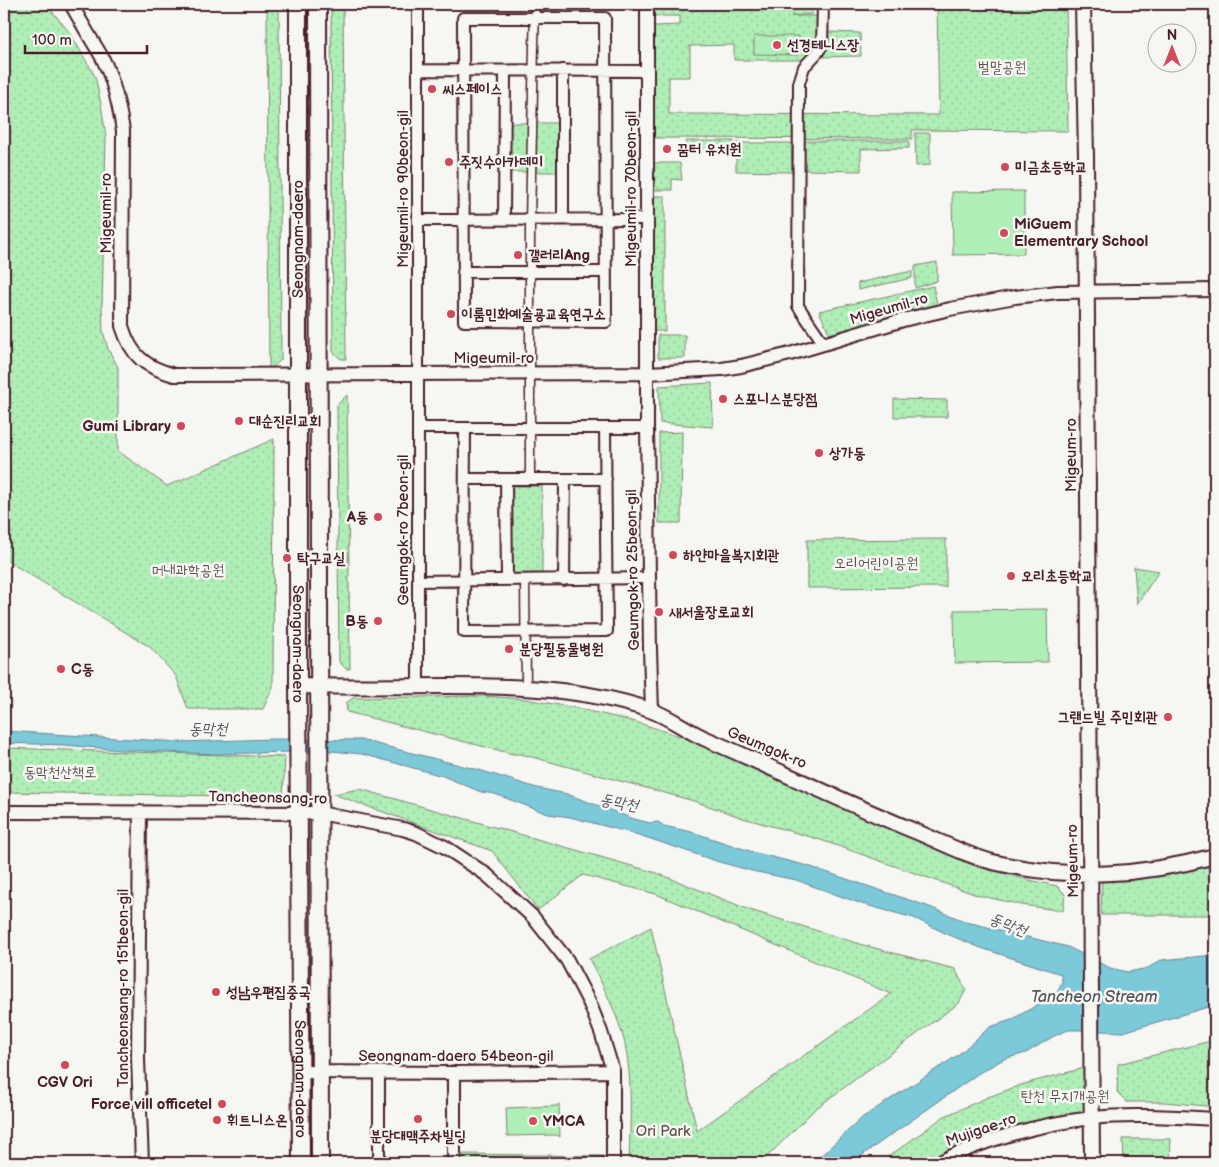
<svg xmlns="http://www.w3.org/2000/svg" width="1219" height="1167" viewBox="0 0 1219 1167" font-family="'Balsamiq Sans','Poor Story',sans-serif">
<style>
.grass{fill:url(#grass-dots);stroke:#7c8670}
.pitch{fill:#afeeb6;stroke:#7c8670}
.water{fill:#7bc9d9;stroke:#678593}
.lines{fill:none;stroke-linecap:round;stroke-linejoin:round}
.pedestrian-casing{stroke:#4a1f2b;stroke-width:11}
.minor-casing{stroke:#4a1f2b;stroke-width:14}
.tertiary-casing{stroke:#4a1f2b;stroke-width:16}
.secondary-casing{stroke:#4a1f2b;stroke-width:18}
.primary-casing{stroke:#4a1f2b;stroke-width:20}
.pedestrian{stroke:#f6f6f2;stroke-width:8}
.minor{stroke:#f6f6f2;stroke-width:10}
.tertiary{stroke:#f6f6f2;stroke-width:12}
.secondary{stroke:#f6f6f2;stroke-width:14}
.primary{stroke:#f6f6f2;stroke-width:16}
.poi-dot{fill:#d1495b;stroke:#f6f6f2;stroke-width:2}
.labels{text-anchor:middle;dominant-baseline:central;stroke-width:5;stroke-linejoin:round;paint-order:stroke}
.poi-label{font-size:15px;font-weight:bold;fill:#4a1f2b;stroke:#f6f6f2;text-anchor:start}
.park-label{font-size:15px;fill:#63534e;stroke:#f6f6f2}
.street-label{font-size:15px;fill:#4a1f2b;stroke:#f6f6f2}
.water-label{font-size:16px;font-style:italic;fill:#59525f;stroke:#f6f6f2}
</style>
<defs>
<pattern id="grass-dots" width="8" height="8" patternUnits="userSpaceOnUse" patternTransform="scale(1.25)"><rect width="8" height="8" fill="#afeeb6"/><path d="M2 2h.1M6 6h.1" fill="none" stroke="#98cc9d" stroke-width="1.8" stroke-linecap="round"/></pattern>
</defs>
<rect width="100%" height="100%" fill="#f6f6f2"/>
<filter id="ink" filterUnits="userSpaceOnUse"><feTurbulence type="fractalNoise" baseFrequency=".02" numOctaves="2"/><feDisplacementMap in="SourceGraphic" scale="10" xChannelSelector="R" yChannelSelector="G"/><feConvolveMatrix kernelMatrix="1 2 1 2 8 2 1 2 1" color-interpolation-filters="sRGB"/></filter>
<g filter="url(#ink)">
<path class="grass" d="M4,4H46L70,33L95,76L101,104L106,137L102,306L103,331L108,349L118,367V451L167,486L274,439L273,687L263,709H188L176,676L150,647L4,559Z
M267,4H274L279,7L281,360L269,370Z
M331,4H343L346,359H341L333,352Z
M654,4H813L812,14L791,16H818V47L807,60H734V45L690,46V77H669V114L939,115L937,4H1066L1068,131L912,130V139L654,138L653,26L680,25V16H654Z
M827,32L860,33L861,56L820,57Z
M508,123H558L557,172H507Z
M915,133H930V165L916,166Z
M686,141H734L733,152L686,150Z
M803,141H909V148L861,149V171L803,170Z
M736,143H791L792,172L736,171Z
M654,163H680L682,180L672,179V190H654Z
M654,196H665V331H654Z
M937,262V281L915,288V266Z
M912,271V278L858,290V283Z
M933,286L937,304L830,335L819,311Z
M658,335H685V358H658Z
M712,383L713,427L660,423L659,386Z
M347,395L350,669H346L339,662L337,405Z
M894,399L947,400V417H894Z
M682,432L681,523H659V433Z
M508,486H542V578H508Z
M946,539V587L807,588V540Z
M1134,567L1159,571L1137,604Z
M482,696L525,699L576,708L636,722L698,742L985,868L1025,879L1057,886L1065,894L1063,911L1022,905L977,895L818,839L743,818L694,801L521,754H513L347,712L346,703L353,698Z
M4,748L285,757L283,797L4,792Z
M360,789L657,873L750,910L863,945L955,969L966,990L959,1003L815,1109L761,1163H629C630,1124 633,1083 625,1044C618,1015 603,985 589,959L651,927L697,1131L891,994L656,894L583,875L538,910L492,851L333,794Z
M1215,856V915H1101L1102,874Z
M1215,1040V1107L1165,1102H1127L1117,1092L1118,1064Z
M1088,1067V1115L962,1146L931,1163H880L943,1117L988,1097L1024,1084Z
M1123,1139H1171L1170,1163H1124Z
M463,1154L603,1156V1163H463Z"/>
<path class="pitch" d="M754,36H799V55L754,54Z
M1024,191V254L953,255L952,192Z
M1047,609L1048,662L955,663L954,610Z
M559,1104L560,1137L557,1135L507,1136L506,1108L556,1106Z"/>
<path class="water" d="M4,731L180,742L275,739L361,740L479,770L537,788L567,794L634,819L650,823L658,822L664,826L692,832L756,853L808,866L927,906L967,922L1068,947L1110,968L1128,972L1148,968L1161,960L1215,955V1005L1123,1032L1080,1030H1068L1054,1036L1026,1053L1004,1059L979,1073L851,1163H813L863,1117L958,1055L990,1027L1011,1020L1056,994L1062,982L1061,974L981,948L947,934L914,918L862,904L796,880L752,871L719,862L639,835L570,817L548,814L495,794L481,792L443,776L362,754L331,751L215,754L121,750L64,745L4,743Z"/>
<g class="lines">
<defs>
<path id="pedestrian" d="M530,479V220L535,4
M525,580L526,686"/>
<path id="minor" d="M418,4V686
M823,4L822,45L818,52L804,67L799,83L798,306L824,344
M463,18H605L606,322L464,321Z
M418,70L647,71
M563,70V219
M418,220L647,219
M504,220L505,71
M463,272H606
M418,428H647
M465,428L464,632L607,631L605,428
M465,479H606
M506,479L507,580
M564,580L565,479
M418,581L649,578
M379,1073V1163"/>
<path id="tertiary" d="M71,4C80,20 89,36 99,52C113,75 119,104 123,131L122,326C131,356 145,367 174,375L648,373L722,369L741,366L790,354L903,320L950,309L1015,297L1058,292L1215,290
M647,4V428L650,649L652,711
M4,812L319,813L403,829L416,833L445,847L487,875L533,917L567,960L590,1004L601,1032L613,1071V1163
M140,812L138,1059L142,1163
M300,1072L454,1073L613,1071
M454,1073V1163
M938,1163C983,1139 1041,1124 1092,1118C1132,1114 1175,1117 1215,1119"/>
<path id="secondary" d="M1083,4L1086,157L1092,1163
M298,686C347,687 397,686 446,686C515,686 584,688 650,710C670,717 687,731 706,739C776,769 846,803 917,832C943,843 970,857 997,863C1072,880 1142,876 1215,856"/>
<g id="primary">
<path id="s1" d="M298,4V686L301,1163"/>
<path d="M318,4L320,1163"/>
</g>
</defs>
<use href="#pedestrian" class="pedestrian-casing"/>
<use href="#minor" class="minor-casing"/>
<use href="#tertiary" class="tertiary-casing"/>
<use href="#secondary" class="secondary-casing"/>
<use href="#primary" class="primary-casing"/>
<use href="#pedestrian" class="pedestrian"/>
<use href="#minor" class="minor"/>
<use href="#tertiary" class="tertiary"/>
<use href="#secondary" class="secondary"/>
<use href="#primary" class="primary"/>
</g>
</g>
<g class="poi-dot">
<circle cx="777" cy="45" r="5"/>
<circle cx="432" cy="89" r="5"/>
<circle cx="667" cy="149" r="5"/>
<circle cx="449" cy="162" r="5"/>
<circle cx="1005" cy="167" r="5"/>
<circle cx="1004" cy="233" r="5"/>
<circle cx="518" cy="255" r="5"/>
<circle cx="451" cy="314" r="5"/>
<circle cx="723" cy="399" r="5"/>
<circle cx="239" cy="421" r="5"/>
<circle cx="181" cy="426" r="5"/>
<circle cx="819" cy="453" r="5"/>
<circle cx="378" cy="517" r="5"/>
<circle cx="673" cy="555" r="5"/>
<circle cx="287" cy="558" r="5"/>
<circle cx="1011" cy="576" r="5"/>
<circle cx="659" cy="612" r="5"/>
<circle cx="378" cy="621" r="5"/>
<circle cx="509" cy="649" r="5"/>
<circle cx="61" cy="669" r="5"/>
<circle cx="1168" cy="717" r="5"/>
<circle cx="216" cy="992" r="5"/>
<circle cx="65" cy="1065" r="5"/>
<circle cx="222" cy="1104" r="5"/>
<circle cx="418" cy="1119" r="5"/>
<circle cx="217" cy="1120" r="5"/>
<circle cx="533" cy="1121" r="5"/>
</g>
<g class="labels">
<g class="poi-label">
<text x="787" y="45">선경테니스장</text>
<text x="442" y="89">씨스페이스</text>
<text x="677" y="149">꿈터 유치원</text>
<text x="459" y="162">주짓수아카데미</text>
<text x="1015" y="167">미금초등학교</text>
<text x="1014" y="224">MiGuem<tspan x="1014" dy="17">Elementrary School</tspan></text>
<text x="528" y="255">갤러리Ang</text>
<text x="461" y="314">이룸민화예술굥교육연구소</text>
<text x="733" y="399">스포니스분당점</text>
<text x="249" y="421">대순진리교회</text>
<text x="171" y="426" text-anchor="end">Gumi Library</text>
<text x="829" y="453">상가동</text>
<text x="368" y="517" text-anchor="end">A동</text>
<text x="683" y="555">하얀마을복지회관</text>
<text x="297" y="558">탁구교실</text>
<text x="1021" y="576">오리초등학교</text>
<text x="669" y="612">새서울장로교회</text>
<text x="368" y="621" text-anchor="end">B동</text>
<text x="519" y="649">분당필동물병원</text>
<text x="71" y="669">C동</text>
<text x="1158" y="717" text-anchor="end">그랜드빌 주민회관</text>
<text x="226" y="992">성남우편집중국</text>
<text x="65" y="1082" text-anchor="middle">CGV Ori</text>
<text x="212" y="1104" text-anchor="end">Force vill officetel</text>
<text x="227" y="1120">휘트니스온</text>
<text x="543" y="1121">YMCA</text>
<text x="418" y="1136" text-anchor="middle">분당대맥주차빌딩</text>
</g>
<g class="park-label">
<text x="1002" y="67">벌말공원</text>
<text x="876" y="563">오리어린이공원</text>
<text x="188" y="570">머내과학공원</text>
<text x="60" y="772">동막천산책로</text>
<text x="1065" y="1096">탄천 무지개공원</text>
<text x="663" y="1131">Ori Park</text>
</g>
<g class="street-label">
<text transform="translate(403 189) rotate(-90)">Migeumil-ro 90beon-gil</text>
<text transform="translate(631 189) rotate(-90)">Migeumil-ro 70beon-gil</text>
<text transform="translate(106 213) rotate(-90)">Migeumil-ro</text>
<text transform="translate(298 239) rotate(-90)">Seongnam-daero</text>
<text transform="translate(889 309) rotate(-16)">Migeumil-ro</text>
<text x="494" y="358">Migeumil-ro</text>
<text transform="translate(1071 455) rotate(-90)">Migeum-ro</text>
<text transform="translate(403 530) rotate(-90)">Geumgok-ro 7beon-gil</text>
<text transform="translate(633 570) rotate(-91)">Geumgok-ro 25beon-gil</text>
<text stroke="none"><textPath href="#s1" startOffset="640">Seongnam-daero</textPath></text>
<text transform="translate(767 748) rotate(23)">Geumgok-ro</text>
<text transform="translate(268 798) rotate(1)">Tancheonsang-ro</text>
<text transform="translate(1073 861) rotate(-91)">Migeum-ro</text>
<text transform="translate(123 988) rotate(-90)">Tancheonsang-ro 151beon-gil</text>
<text x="456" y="1056">Seongnam-daero 54beon-gil</text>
<text stroke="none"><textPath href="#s1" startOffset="1075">Seongnam-daero</textPath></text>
<text transform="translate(981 1130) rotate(-19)">Mujigae-ro</text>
</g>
<g class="water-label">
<text x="208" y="729">동막천</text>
<text transform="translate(619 803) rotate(10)">동막천</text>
<text transform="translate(1008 925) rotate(21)">동막천</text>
<text x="1094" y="997">Tancheon Stream</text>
</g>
</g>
<rect width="1219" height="1167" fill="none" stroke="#f6f6f2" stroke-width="20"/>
<rect x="10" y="10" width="1199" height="1147" fill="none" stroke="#4a1f2b" stroke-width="2" filter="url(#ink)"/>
<g transform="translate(1172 48)"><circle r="24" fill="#f6f6f2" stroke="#b1a0a2"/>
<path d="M0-4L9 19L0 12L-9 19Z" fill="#d1495b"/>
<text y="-8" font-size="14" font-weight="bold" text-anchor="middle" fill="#4a1f2b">N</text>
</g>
<path d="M25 45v8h122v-8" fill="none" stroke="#4a1f2b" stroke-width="2.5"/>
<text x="32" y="45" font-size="15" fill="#4a1f2b" stroke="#f6f6f2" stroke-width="4" paint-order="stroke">100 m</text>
</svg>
